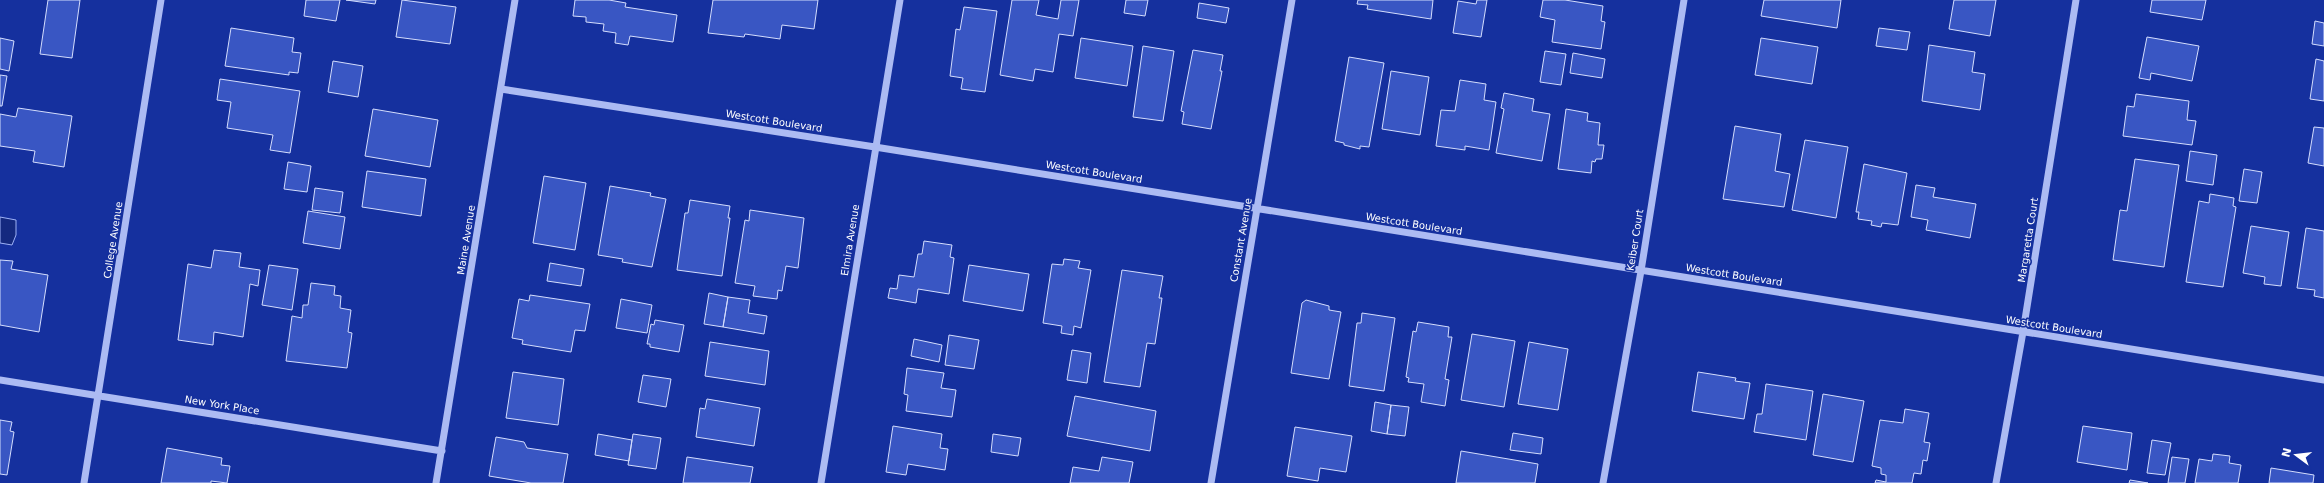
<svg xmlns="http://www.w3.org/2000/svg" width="2324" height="483" viewBox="0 0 2324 483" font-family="'DejaVu Sans',sans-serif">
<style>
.water{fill:#14297f;stroke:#9eb2f6}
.building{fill:#3956c3;stroke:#d4ddfd}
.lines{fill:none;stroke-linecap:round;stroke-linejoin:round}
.minor{stroke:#acbbf3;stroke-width:7}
.labels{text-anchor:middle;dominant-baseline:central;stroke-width:3.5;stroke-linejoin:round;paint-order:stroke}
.street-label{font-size:10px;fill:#fff;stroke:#15309e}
</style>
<rect width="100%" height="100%" fill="#15309e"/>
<path class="water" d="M0,217L16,220V235L12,245L0,243Z"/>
<path class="building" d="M48,0H80L72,58L40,54Z
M306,0H340L336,21L304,16Z
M346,0H376L375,4Z
M402,0L456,7L450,44L396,37Z
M575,0H609L626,3L625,7L677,15L673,42L630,36L628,45L615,43L616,33L603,31L604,24L586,22V17L573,16Z
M713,0H818L814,29L782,25L780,39L745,34L744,37L708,33Z
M1012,0H1039L1036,15L1058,19L1061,0H1079L1073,36L1059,34L1053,72L1035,69L1033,81L1000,75Z
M1126,0H1148L1145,16L1124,13Z
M1358,0H1433L1431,19L1367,9L1368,5L1357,4Z
M1477,0H1487L1481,37L1453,33L1458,1L1476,4Z
M1543,0H1565L1603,6L1601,21L1605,22L1601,49L1552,42L1555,20L1540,17Z
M1764,0H1841L1837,28L1761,16Z
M1954,0H1996L1990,36L1949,29Z
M2152,0H2206L2202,20L2150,12Z
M1199,3L1229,8L1226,23L1197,18Z
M964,7L997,11L985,92L961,89L963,78L950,76L956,29L960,30Z
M2315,21L2324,23V46L2312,44Z
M231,28L294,38L292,52L301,53L298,73L289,72V75L225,66Z
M1879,28L1910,32L1907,50L1876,46Z
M2147,37L2199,46L2192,81L2151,73L2150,80L2139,78Z
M0,38L14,41L9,71L0,69Z
M1081,38L1133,46L1127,86L1075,78Z
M1761,38L1818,47L1812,84L1755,75Z
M1929,45L1975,52L1972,72L1985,74L1980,110L1922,101Z
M1143,46L1174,51L1163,121L1133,117Z
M1193,50L1223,55L1220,71H1222L1211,129L1182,124L1184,112L1181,111Z
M1545,51L1566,54L1561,85L1540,82Z
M1573,53L1605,59L1602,78L1570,73Z
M1349,57L1384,63L1369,147L1360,146V149L1344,145V143L1335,141Z
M2316,59L2324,61V101L2310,99Z
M333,61L363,66L358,97L328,92Z
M1391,71L1429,77L1420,135L1382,129Z
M0,75L7,76L2,106H0Z
M220,79L300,91L290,153L270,150L273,135L227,128L231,102L217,100Z
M1460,80L1486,84L1484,100L1496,102L1489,150L1465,146V150L1436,146L1441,110L1455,111Z
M1504,93L1534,99L1532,111L1550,114L1542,161L1496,153L1504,109L1501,108Z
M2136,94L2189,101L2187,120L2196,121L2192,145L2123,136L2127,106L2134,107Z
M18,108L72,116L64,167L33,162L35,151L0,146V114L16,117Z
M373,109L438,120L430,167L365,156Z
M1566,109L1588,113L1587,121L1600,123L1598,145H1604L1602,159H1596L1595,162L1592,161L1591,173L1558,169Z
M1735,126L1781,134L1775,171L1790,174L1784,207L1723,199Z
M2314,127L2324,128V166L2308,163Z
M1805,140L1848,147L1836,218L1792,210Z
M2190,151L2217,155L2213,185L2186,181Z
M2135,159L2179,165L2164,267L2113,260L2120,210L2127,211Z
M288,162L311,166L307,192L284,189Z
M1864,164L1907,173L1898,225L1882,223L1881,227L1871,225L1872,221L1858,219L1859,212H1856Z
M2244,169L2262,172L2257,203L2239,201Z
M367,171L426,179L421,216L362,207Z
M544,176L586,183L575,250L533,243Z
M1916,185L1935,188L1933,197L1976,204L1970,238L1926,230L1928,220L1911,217Z
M610,186L651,193L650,196L666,199L652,267L622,262L623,259L598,255Z
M315,188L343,192L340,213L312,210Z
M2210,194L2234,198L2233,206L2236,207L2223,287L2186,282L2199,201L2209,203Z
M690,200L730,206L728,218H730L722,276L677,270L685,213H688Z
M750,210L804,218L798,268L786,266L782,291L778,290L777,299L753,296L755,286L735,283L745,220L749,221Z
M308,211L345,217L340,249L303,243Z
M2251,226L2289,232L2281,286L2264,284L2265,277L2243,273Z
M2306,228L2324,231V298L2314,296L2315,290L2297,288Z
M924,241L952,245L950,257L954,258L949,294L918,289L916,303L888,298L890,288L897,289L899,275L914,277L918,254H922Z
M214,250L241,253L239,267L260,270L258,286L250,284L243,337L214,332L213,345L178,340L188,264L211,268Z
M1064,259L1080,261L1078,268L1091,270L1081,328L1074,326L1073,335L1061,333L1062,326L1043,323L1052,264L1063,265Z
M0,260L13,261L11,269L48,275L39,332L0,325Z
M550,263L584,269L581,286L547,281Z
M269,265L298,269L292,310L262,305Z
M969,265L1029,274L1023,311L963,301Z
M1122,270L1163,276L1159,298H1162L1155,344L1147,343L1140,387L1104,382Z
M311,283L335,286L334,295L341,296L340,308L351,310L348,332L352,333L347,368L286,361L292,316L302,318L303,305H308Z
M709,293L728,297L723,327L704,324Z
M530,295L590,304L585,331L575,330L571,352L522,344L523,340L512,338L519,299L529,301Z
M728,297L750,300L748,313L767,316L764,334L723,327Z
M621,299L652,305L647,333L616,328Z
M1306,300L1329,306V310L1341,312L1329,379L1291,373L1302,303Z
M1362,313L1395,318L1384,391L1349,386L1357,323H1361Z
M655,320L684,325L679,352L650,347V344H647L651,324L654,325Z
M1418,322L1449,327L1448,337H1452L1445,379L1449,380L1445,406L1421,402L1424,384L1408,382L1409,378L1406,377L1413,331L1416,332Z
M1472,334L1515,341L1504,407L1461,400Z
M949,335L979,340L974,369L945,365Z
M914,339L942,345L939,362L911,356Z
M710,342L769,351L765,385L705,376Z
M1529,342L1568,349L1558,410L1518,404Z
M1072,350L1091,353L1087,383L1067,380Z
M907,368L944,373L941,388L956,390L952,417L906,411L908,395L904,394Z
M513,372L564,379L558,425L506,418Z
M1698,372L1736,378L1735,381L1750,383L1744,419L1692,411Z
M643,375L671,379L666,407L638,402Z
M1766,384L1813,391L1806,440L1754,432L1757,414H1762Z
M1823,394L1864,401L1853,462L1813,455Z
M1075,396L1156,411L1150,451L1067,436Z
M707,399L760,408L754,446L696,437L700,408L705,409Z
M1375,402L1391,405L1387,434L1371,431Z
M1391,405L1409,407L1405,436L1387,434Z
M1905,409L1929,413L1924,442L1930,443L1927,461L1923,460L1921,474L1914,473L1912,483H1875L1876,480L1886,482V475L1881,474V468L1872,466L1880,420L1903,423Z
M0,420L12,422L10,431L14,432L7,475L0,474Z
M893,426L942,434L940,448L948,449L945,470L908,464L906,475L886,472Z
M2083,426L2132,433L2127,470L2077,462Z
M1295,427L1352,436L1346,472L1320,468L1318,481L1287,476Z
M1513,433L1543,438L1541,454L1510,450Z
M598,434L632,440L629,461L595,455Z
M633,434L661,438L656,469L628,465Z
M993,434L1021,438L1018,456L991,452Z
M496,437L524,442L527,448L568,454L563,483H531L489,476Z
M2152,440L2171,443L2165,475L2147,473Z
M167,448L222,458L221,465L230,466L227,483L211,481V483H161Z
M1461,451L1538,464L1535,483H1456Z
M2213,454L2230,456L2229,463L2241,465L2238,483H2195L2199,459L2212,461Z
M687,457L753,467L750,483H683Z
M1102,457L1133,462L1129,483H1070L1073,467L1099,471Z
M2172,457L2189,459L2185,483H2168Z
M2271,468L2314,475L2313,483H2269Z
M2130,480L2148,483H2129Z"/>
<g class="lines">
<path class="minor" d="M501,89L875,147L2324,380
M0,380L442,451
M84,483L161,0
M436,483L515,0
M821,483L900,0
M1211,483L1292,0
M1603,483L1641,271L1684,0
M1996,483L2023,332L2076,0"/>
</g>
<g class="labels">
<g class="street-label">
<text transform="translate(774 121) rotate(9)">Westcott Boulevard</text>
<text transform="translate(1094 172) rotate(9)">Westcott Boulevard</text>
<text transform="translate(1414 224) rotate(9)">Westcott Boulevard</text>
<text transform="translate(113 240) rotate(-81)">College Avenue</text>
<text transform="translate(466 240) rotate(-81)">Maine Avenue</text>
<text transform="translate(850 240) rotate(-81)">Elmira Avenue</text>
<text transform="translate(1241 240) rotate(-80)">Constant Avenue</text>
<text transform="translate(1635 240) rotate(-81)">Keiber Court</text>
<text transform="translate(2028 240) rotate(-81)">Margaretta Court</text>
<text transform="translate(1734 275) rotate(9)">Westcott Boulevard</text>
<text transform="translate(2054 327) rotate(9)">Westcott Boulevard</text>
<text transform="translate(222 405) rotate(9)">New York Place</text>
</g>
</g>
<g transform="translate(2296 455) rotate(285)" stroke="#15309e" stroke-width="3" paint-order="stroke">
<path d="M0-3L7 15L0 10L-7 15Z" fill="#ffffff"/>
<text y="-6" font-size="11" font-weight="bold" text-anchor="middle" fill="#ffffff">N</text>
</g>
</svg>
